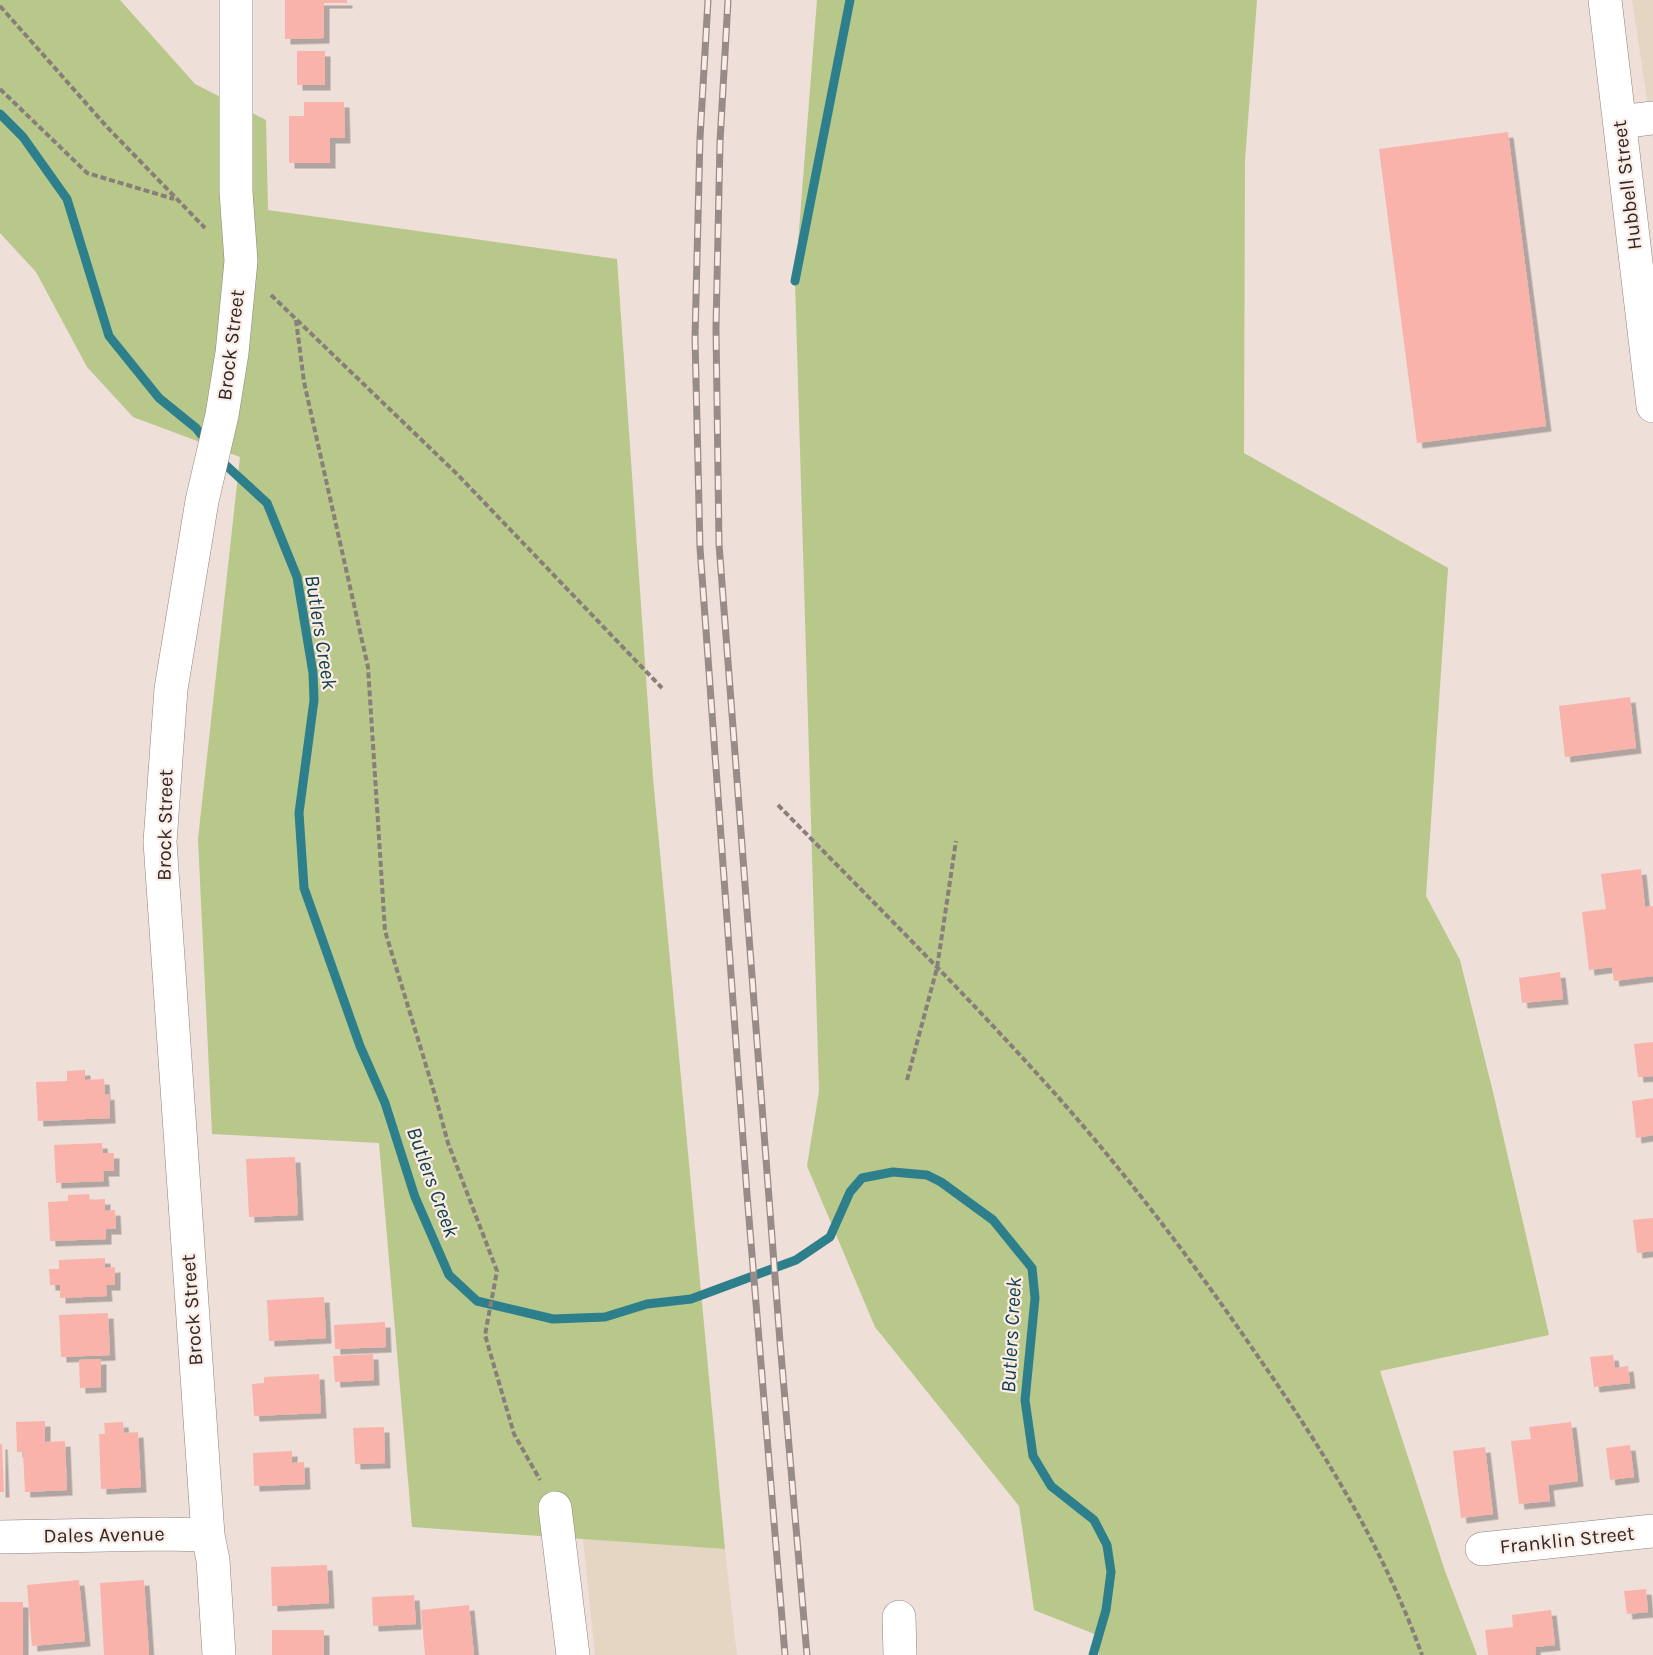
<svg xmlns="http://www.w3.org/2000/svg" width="1653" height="1655" viewBox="0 0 1653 1655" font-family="Karla,sans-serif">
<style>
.industrial{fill:#e5d6c4}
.green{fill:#b8c78a}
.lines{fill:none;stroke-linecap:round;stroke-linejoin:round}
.stream{stroke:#2d7f8c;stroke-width:9}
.building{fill:#f9b3ab;filter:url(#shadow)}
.minor-casing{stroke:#8f827c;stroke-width:34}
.path{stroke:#887e7a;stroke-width:4;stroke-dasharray:6 3;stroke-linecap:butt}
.minor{stroke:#fff;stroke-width:33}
.rail-casing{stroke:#978c88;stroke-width:7}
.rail{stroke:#fbece6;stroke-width:4.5;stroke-dasharray:14;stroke-linecap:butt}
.labels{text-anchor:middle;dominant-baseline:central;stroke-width:4.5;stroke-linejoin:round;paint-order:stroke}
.street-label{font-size:20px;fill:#2e2826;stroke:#fbece6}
.water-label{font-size:21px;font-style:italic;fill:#0d4049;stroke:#fbece6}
</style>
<defs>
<filter id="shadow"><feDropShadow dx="5.5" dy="5.5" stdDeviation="0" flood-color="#0004"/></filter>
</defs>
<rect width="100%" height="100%" fill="#eedfd9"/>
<path class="industrial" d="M1632,0H1653V139Z
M583,1539L725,1549L737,1655H595Z"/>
<path class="green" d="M0,0H120L195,84L266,120L268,210L617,259L653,778L725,1549L412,1527L379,1143L212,1134L198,839L240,457L133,417L87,367L36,272L0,233Z
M817,0H1257L1245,160L1244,453L1448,568L1426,896L1460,960L1493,1092L1549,1335L1380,1371L1445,1571L1477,1655H1099L1097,1635L1034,1610L1019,1506L875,1327L807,1166L819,1091L795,281Z"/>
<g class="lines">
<path class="stream" d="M0,114L23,137L67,199L109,336L159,398L196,428L207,442
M795,281L850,0
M218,458L267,503L297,577L313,673L314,700L299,813L304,888L360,1046L385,1103L415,1197L449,1275L477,1301L553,1319L605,1317L647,1304L691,1299L796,1260L830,1237L850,1192L862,1178L893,1172L927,1175L941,1182L993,1220L1032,1268L1035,1298L1025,1400L1033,1456L1051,1486L1094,1520L1107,1545L1111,1572L1106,1610L1093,1655"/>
</g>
<path class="building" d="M285,0H347V3H324V38L285,39Z
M297,51H325V85H297Z
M304,102H344L345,138H330V163H289V116H304Z
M1508,132L1546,426L1417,443L1379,149Z
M1630,697L1636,748L1565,757L1559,706Z
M1641,869L1645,907L1653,906V976L1614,981L1612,967L1589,970L1582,912L1606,909L1601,874Z
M1560,972L1563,999L1522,1003L1519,978Z
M1653,1042V1076L1638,1077L1634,1044Z
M85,1070V1080L104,1079L105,1095L109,1094L110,1118L38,1121L36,1082L67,1081V1071Z
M1653,1098V1135L1636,1138L1632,1101Z
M102,1143L103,1153H114V1171H103L104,1181L56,1183L54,1145Z
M295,1157L298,1215L249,1217L246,1159Z
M89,1194L90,1200L105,1199V1211L115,1210L116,1229H106V1239L50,1241L48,1202L68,1201V1195Z
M1653,1218V1251L1637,1253L1633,1220Z
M105,1258V1268L115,1267V1285H106L107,1296L60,1298V1285H50L49,1269H59V1260Z
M324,1297L326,1338L269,1341L267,1300Z
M108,1313L110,1355L61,1357L59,1315Z
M385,1322L386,1347L335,1349L334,1325Z
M373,1354L374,1380L335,1382L333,1356Z
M1613,1355L1615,1368L1628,1366L1630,1383L1594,1387L1590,1357Z
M101,1359V1387L80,1388L79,1360Z
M319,1374L321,1413L254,1416L252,1384L264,1383V1377Z
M45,1421V1442L65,1441L67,1490L25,1492L23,1452H17L16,1422Z
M123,1422L124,1433L138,1432L141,1487L101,1489L99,1434H105L104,1423Z
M1571,1422L1578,1481L1548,1485L1550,1501L1519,1504L1511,1441L1531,1439L1529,1427Z
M384,1427L385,1463L355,1464L353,1428Z
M0,1444H2L4,1492H0Z
M1630,1445L1634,1477L1610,1480L1606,1448Z
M1485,1447L1493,1514L1461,1518L1453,1451Z
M292,1451V1463L304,1462L305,1484L254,1486L253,1453Z
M327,1565L329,1603L272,1606L271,1567Z
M79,1580L85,1641L32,1646L27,1585Z
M144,1580L149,1655H104L100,1583Z
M1646,1589L1648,1612L1627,1614L1624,1591Z
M414,1595L416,1624L373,1626L372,1597Z
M0,1602H23V1655H0Z
M469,1605L474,1655H425L421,1610Z
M1551,1610L1555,1645L1535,1647L1536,1655H1488L1485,1630L1513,1627L1512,1615Z
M272,1630H324V1655H272Z"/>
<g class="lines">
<defs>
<path id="minor" d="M1605,0L1653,406
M1620,122L1653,118
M555,1508L573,1655
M0,1537L163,1534L208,1535
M1482,1549L1653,1531
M899,1617L900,1655
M219,1655L213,1560L208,1535L160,842L171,689L202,501L222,415L232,353L241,261L236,192V0"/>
</defs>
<use href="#minor" class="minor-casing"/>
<path class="path" d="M0,6L107,127L205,228
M0,89L87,173L174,199
M271,295L457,474L662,688
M296,320L304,382L368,667L385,931L435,1095L448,1143L497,1271L485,1335L514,1434L540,1480
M778,805C866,895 956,984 1040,1077C1120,1165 1192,1260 1259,1358C1324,1451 1383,1547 1422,1655
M907,1080L937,968L956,841"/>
<use href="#minor" class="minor"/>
<defs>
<path id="rail" d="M708,0L700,138L695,338L700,548L747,1194L785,1655
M728,0L720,142L716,328L719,544L780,1342L807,1655"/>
</defs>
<use href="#rail" class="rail-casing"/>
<use href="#rail" class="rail"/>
</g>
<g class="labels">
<g class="street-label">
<text transform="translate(1627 185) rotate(-97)">Hubbell Street</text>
<text transform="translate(231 345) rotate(-83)">Brock Street</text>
<text transform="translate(165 825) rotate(-89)">Brock Street</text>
<text transform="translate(192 1310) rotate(-94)">Brock Street</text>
<text transform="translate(104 1535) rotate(-1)">Dales Avenue</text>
<text transform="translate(1567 1540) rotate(-6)">Franklin Street</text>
</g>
<g class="water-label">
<text transform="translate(321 632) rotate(81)">Butlers Creek</text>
<text transform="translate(433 1182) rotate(70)">Butlers Creek</text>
<text transform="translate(1011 1335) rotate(-87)">Butlers Creek</text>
</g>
</g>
</svg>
